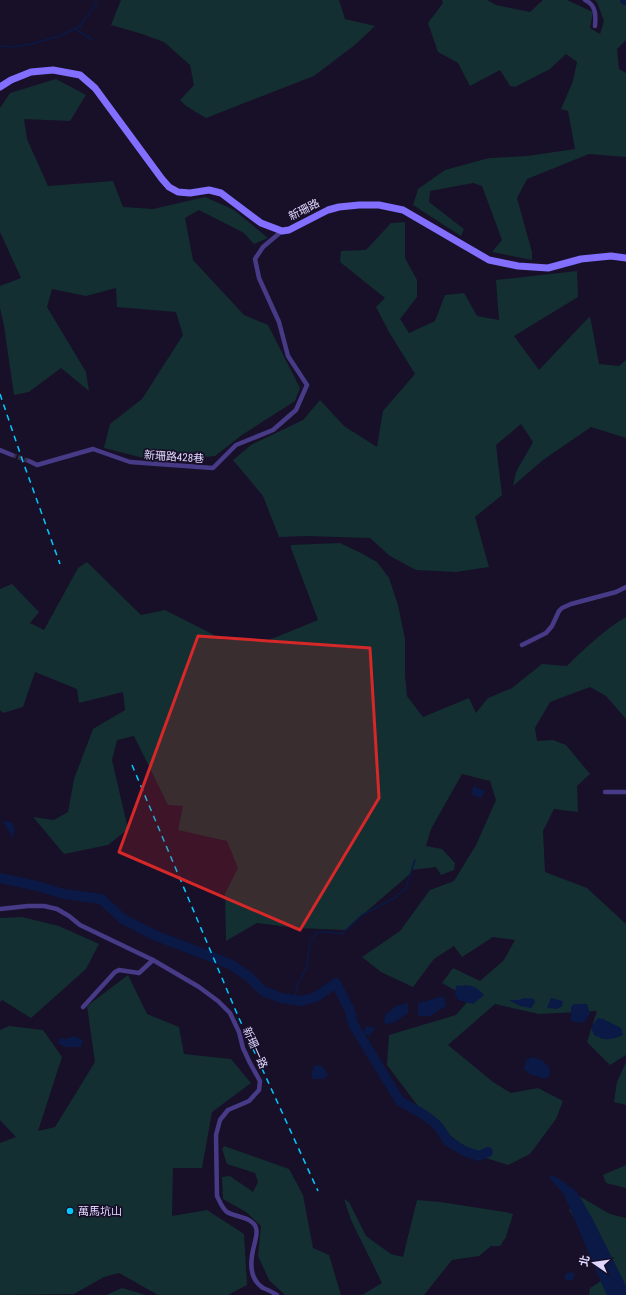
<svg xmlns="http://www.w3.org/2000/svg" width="626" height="1295" viewBox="0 0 626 1295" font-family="'Roboto Condensed','Noto Sans TC',sans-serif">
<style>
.green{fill:#132f32}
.water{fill:#0b1946}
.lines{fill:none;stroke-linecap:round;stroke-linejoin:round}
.stream{stroke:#0b1946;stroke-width:1.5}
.river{stroke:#0b1946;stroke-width:10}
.street-tunnel{stroke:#352e48;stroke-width:4.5;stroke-dasharray:4.5 2;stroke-linecap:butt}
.street{stroke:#473b87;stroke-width:4.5}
.secondary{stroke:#826eff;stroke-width:7}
.rail{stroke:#04c9fe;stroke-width:1.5;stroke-dasharray:6 5;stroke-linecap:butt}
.marked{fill:#d62828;fill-opacity:0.2;stroke:#d62828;stroke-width:3;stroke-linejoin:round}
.poi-dot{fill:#04c9fe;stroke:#171028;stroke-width:1.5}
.labels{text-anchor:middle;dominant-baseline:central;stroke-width:3.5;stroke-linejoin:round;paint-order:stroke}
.street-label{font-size:11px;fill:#e0d7ff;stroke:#171028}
.poi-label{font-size:11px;fill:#e0d7ff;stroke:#171028;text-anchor:start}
</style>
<rect width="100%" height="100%" fill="#171028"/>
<path class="green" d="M121,0H339L345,19L375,26L356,44L314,76L206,118L186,106L180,100L194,85L190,65L164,42L139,33L111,25Z
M442,0H487L496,5L530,12L543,0H567L593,12L590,28L600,34L604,21L597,2L594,0H625L626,2V40L617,49L619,69L626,73V157L589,154L527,179L517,198L532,252V260L492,252L502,240L482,186L473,183L430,191L429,202L464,229L461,236L413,205L418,189L445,170L489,158L527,156L575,149L568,111L561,109L573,81L577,62L566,54L550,69L515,87L510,86L500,70L470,86L458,63L438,52L428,23L443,3Z
M56,79L86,95L70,121L24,119L27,139L48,186L113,181L123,207L153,209L205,197L234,210L268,238L254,244L244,233L199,210L185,218L193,260L244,315L268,325L300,388L295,401L242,435L215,456L159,462L104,448L110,424L142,399L183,335L176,312L117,307L116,288L86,296L52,289L47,307L86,372L89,391L61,368L29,392L14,395L4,326L0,308V286L21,278L0,232V108L10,93Z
M405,222V258L417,280V297L400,319L409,333L435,321L445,295L464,293L477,316L499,320L496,280L577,271L578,297L514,336L539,370L590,316L599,364L619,366L626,360V438L591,427L543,460L513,486L516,472L533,442L521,424L496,445L502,495L475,517L489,567L456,572L416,570L390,556L370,538L306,536L279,537L263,496L233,460L251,445L303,420L320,400L344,426L377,447L383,411L415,374L389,332L376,307L385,298L340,262L341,251L366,250L391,223Z
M340,543L359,552L377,562L389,578L398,605L405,639V676L407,696L423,717L469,698L476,713L488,698L512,688L542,664L567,666C585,648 604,630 626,617V719L606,696L590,687L550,702L535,728L537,741L553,740L566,745L590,774L577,786L578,812L554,809L543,831L545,872L587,888L626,924V1055L610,1065L587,1042L597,1011L539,1014L495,1004L448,1045L493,1082L511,1093L538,1088L563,1101L556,1119L530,1154L508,1165L473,1154L424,1114L387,1065L389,1035L456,1015L470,999L442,983L453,968L480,981L504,960L515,940L493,937L462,957L454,946L434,959L413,987L381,972L362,957L400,931L430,890L454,881L476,845L496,800L490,781L462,774L431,829L426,846L442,849L455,863L454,870L441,875L436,867L412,870L411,873L345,930L297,928L257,923L226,941L225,894L238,868L227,841L178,830L183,806L168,805L134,736L117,740L112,760L128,829L108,845L64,854L33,817L54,820L68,812L74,779L93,729L125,710L123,692L79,703L77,689L35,672L23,707L3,713L0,710V589L12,584L39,612L30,623L44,630L78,568L87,562L141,615L165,610L224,640H269L318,620L291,548V545Z
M22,917L59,926L99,944L86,969L31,1018L2,1000L0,1002V918Z
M128,975L147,1014L179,1027L184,1054L231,1059L251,1083L212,1112L202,1168H173L172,1216L207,1210L244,1234L247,1285L228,1295H158L119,1273L104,1277L74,1294L0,1295V1143L16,1137L0,1120V1030L9,1026L43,1030L62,1057L38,1131L55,1127L95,1062L87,1006Z
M626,1062V1105L614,1102L617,1082Z
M224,1146L289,1169L303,1195L313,1248L329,1255L341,1295H285L269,1280L258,1256L261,1226L246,1212L223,1199L222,1177L230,1176L253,1192L258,1182L255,1173L227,1164L222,1149Z
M626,1165V1188L606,1183L603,1175Z
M579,1196L610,1214L626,1218V1295H589L590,1288L612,1274L569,1210Z
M344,1199L349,1202L366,1236L391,1254L403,1257L417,1200L440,1202L505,1212L513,1214L506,1237L500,1246H491L479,1256L452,1260L424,1295H362L382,1283L351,1220Z
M122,1288L146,1295H106Z"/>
<path class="water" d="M473,786L485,791L481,798L472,795Z
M3,820L12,823L15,831L12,838C10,830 5,827 3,820Z
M456,986C470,985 474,984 484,995L473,1004L458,1000L455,995Z
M444,996L446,1006L430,1016H418V1003Z
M525,998L534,999L535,1002L531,1008L520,1006L509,1000H518Z
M551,998L563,1001L562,1006L557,1009L547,1008Z
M408,1003V1013L393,1023L384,1024L385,1015L396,1006Z
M574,1004H587L590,1014L583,1023L571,1021V1007Z
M598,1018L603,1019L621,1028L623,1035C612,1040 605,1041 594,1035L591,1027Z
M366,1026L376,1028L369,1036L364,1033Z
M74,1036L83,1040L81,1047H65L58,1043L60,1038L66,1039Z
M533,1057L543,1061L549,1067L550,1073L547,1079L531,1075L524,1069L526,1060Z
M316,1065L322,1066L328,1075L324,1079H313C311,1073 311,1069 316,1065Z
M550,1175L558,1178L577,1192L592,1218L624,1282L626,1287V1295H607C591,1262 579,1228 564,1195C560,1187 551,1184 550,1175Z
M569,1272L575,1273L573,1280H565V1274Z"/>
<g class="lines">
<path class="stream" d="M75,29L93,40
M0,46L12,47L31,44L60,36L80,26L96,4V0
M294,1000L298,983L307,967L310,940L318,932H328L342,934L362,915L396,897L406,888L415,860"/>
<path class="river" d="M625,0H626
M0,878L37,886L64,894L101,899L123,919L154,935L230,964L248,976L263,991L281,998L301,1001L316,997L336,983L350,1011L353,1024L400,1101L426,1116L438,1126L448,1141L464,1151L479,1156L488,1152"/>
<path class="street-tunnel" d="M12,455L29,461"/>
<path class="street" d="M585,0C596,5 596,15 595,26
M0,450L12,455
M29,461L37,465L93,449L130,462L213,468L236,445L273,430L296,410L307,385L288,356L279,322L259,278L255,259L263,247L282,231
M522,645L546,633L552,626L559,611L562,608L571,604L616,592L626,587
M605,792H626
M0,909L28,906H44L57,909L69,916L80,925L153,960L199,987L218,1001L230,1013L239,1032L243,1048L250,1063L260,1081L259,1090L249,1101L228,1110L220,1120L216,1135L217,1196C220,1202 222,1208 227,1212C235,1217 253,1217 256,1228C258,1233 255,1241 254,1246C250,1261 249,1279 263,1288C268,1290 273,1292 277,1295
M83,1007L115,972L119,970L139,973L153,960"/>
<path class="secondary" d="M0,87L11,80L31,72L53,70L80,75L95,88L162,179L169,187L178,192L190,193L209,190L221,193L261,223L282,231L289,230L328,210L339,207L359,205H379L403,210L489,260L518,266L548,268L581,259L611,256L626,258"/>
<path class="rail" d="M0,394L22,459L60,564
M132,765L238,1016L318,1191"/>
</g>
<path class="marked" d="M198,636L370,648L379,798L300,930L119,852Z"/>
<circle class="poi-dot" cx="70" cy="1211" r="4"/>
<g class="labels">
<g class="street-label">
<text transform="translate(304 210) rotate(-27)">新珊路</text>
<text transform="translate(174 457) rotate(4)">新珊路428巷</text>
<text transform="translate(255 1048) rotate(66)">新珊一路</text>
</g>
<g class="poi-label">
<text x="78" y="1211">萬馬坑山</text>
</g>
</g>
<g transform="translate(594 1263) rotate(283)" stroke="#171028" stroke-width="3" paint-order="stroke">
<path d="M0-3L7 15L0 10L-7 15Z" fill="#e0d7ff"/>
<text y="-6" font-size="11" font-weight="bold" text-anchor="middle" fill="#e0d7ff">北</text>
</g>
</svg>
